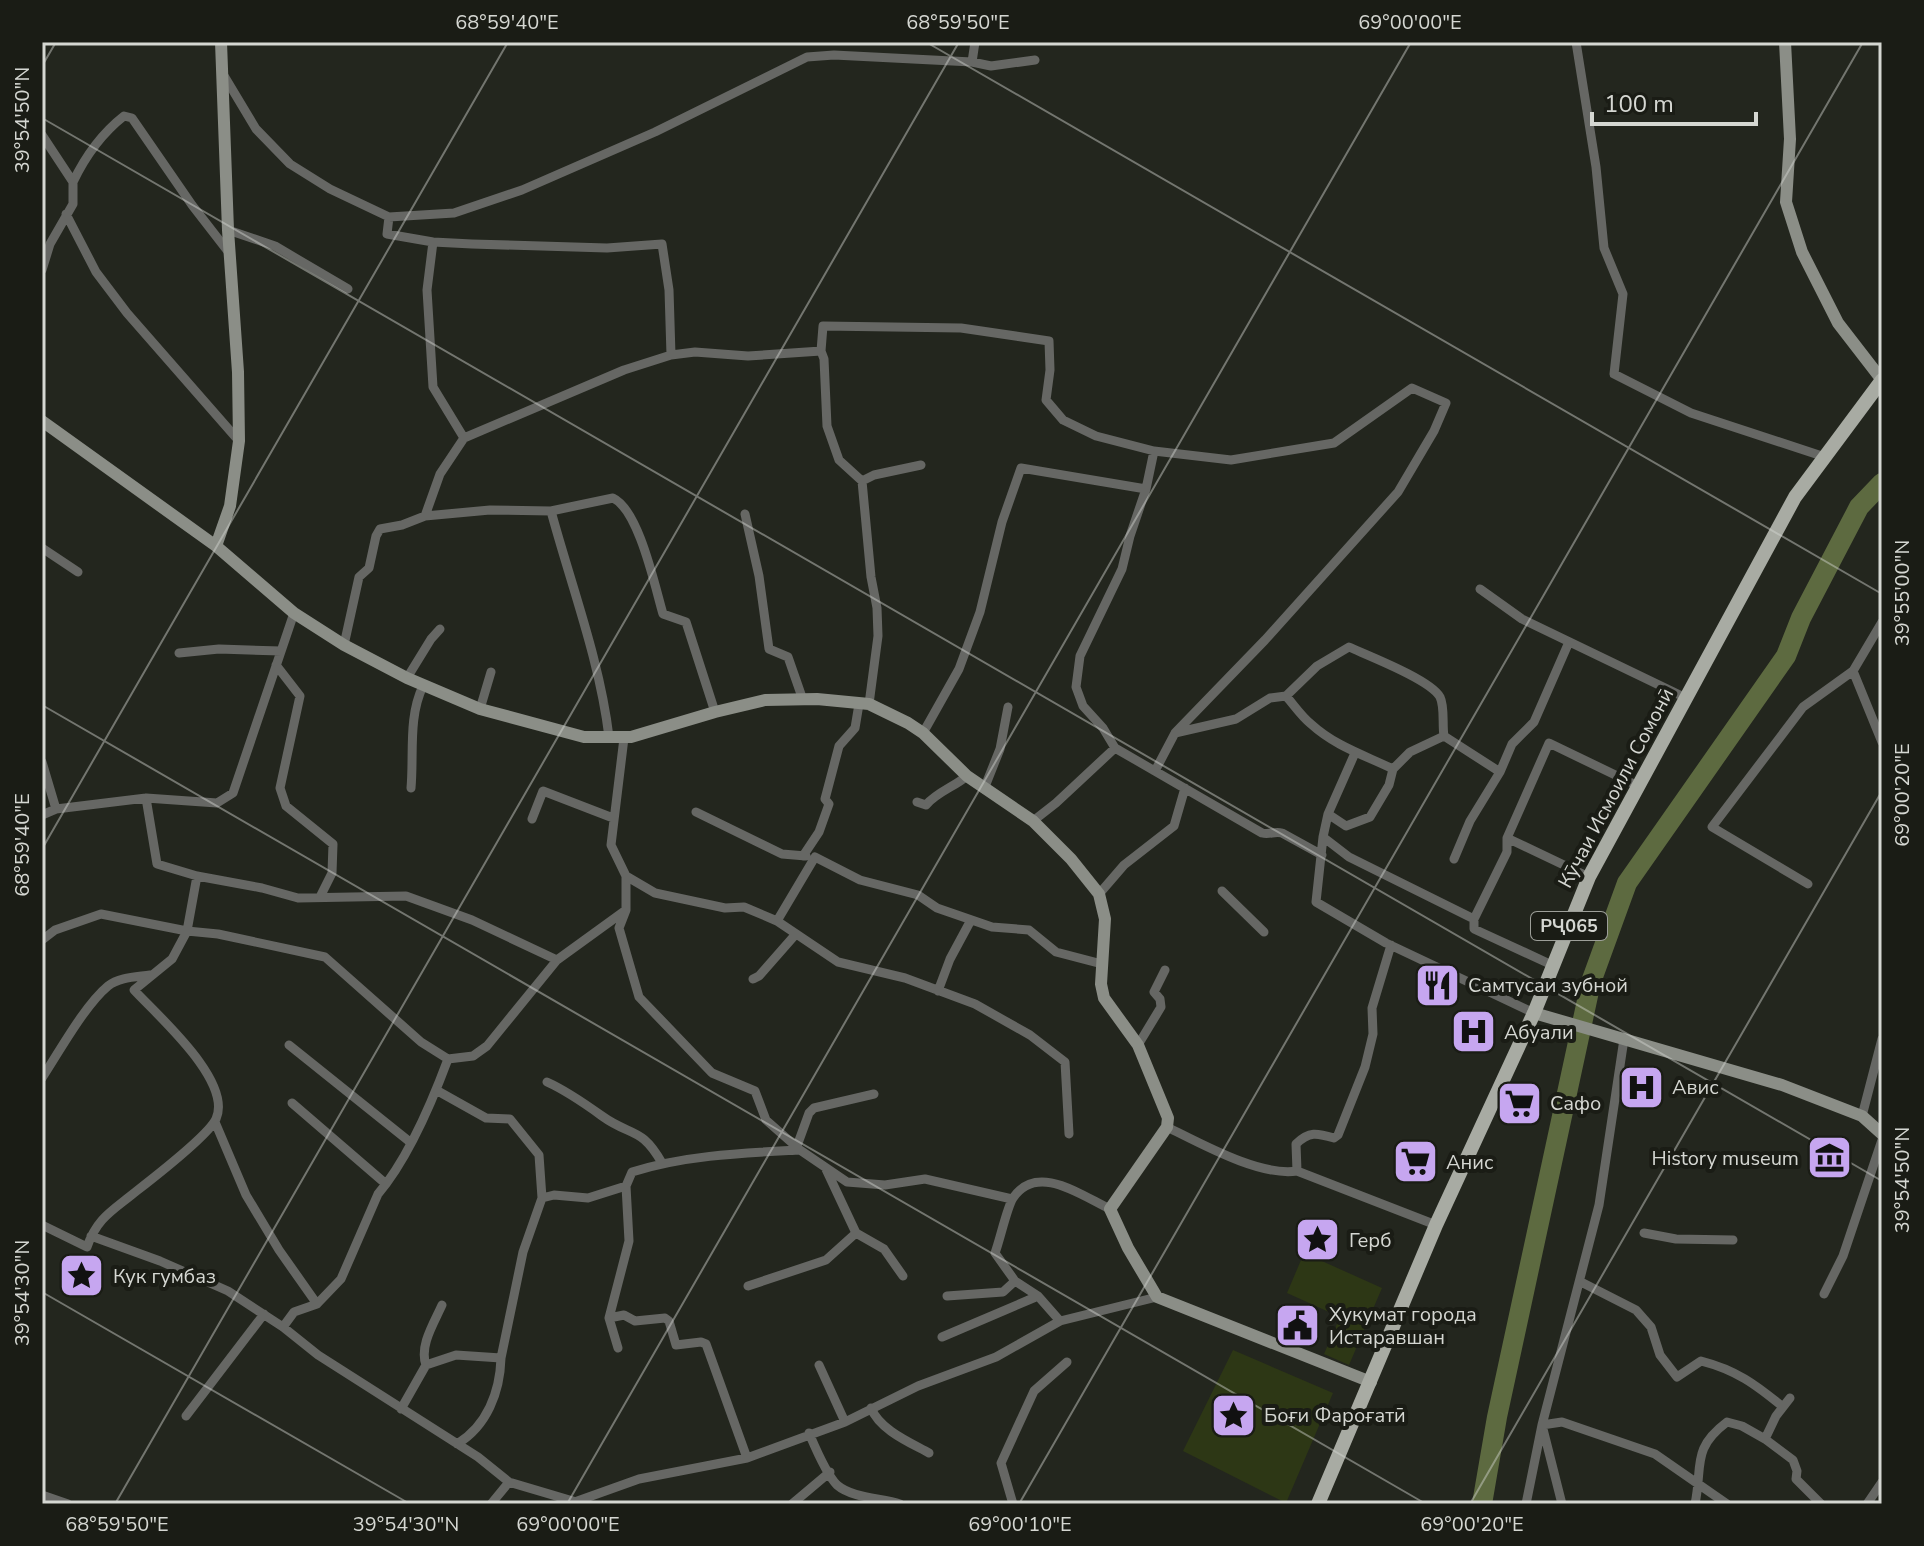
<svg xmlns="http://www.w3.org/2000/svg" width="1924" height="1546" viewBox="0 0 1924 1546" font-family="'Nunito Sans',sans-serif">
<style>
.green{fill:#2d3715}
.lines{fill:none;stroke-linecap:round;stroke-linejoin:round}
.river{stroke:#5d6a40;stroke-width:20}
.street{stroke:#666764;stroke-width:9}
.secondary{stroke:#8b8e87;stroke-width:12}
.primary{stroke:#a8aba3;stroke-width:14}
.ticks{fill:none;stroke:#d5d7d2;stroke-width:2;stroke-opacity:0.45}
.labels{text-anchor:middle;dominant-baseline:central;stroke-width:8;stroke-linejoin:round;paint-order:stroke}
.shield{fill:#1a1c15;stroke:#9d9f99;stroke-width:2}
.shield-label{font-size:18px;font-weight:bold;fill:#d5d7d2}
.street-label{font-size:20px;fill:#d5d7d2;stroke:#1a1c15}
.poi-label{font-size:20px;fill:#d5d7d2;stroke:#1a1c15;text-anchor:start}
.neatline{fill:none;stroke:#d5d7d2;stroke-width:3}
.ticks-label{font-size:20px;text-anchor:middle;fill:#d5d7d2}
</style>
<rect width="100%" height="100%" fill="#23261e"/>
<path class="green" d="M1304,1253L1382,1288L1349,1365L1324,1354L1340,1317L1287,1293Z
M1233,1350L1333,1393L1286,1503L1183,1451Z"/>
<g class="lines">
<path class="river" d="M1482,1504L1497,1417L1591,982L1627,883L1786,656L1801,618L1859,507L1882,483"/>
<path class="street" d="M1576,42L1596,167L1604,248L1623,294L1614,374L1691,413L1825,457
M972,62L975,42
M223,74L256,129L290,164L330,189L389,217L454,213L522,190L655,132L807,57L834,55L972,62L991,66L1035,60
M42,135L73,182V204L50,244L42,270
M73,182C85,157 101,134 124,116L132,118L192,205L230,254
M66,214L96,272L127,313L239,441
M389,217L387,234L433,242L472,244L607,248L662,244L669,290L671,355
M228,230L275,246L348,289
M433,242L427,290L433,387L464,438
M821,351L823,326L961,328L1049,341L1050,370L1046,400L1063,420L1096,436L1154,451
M862,481L874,475L921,465
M551,511C571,585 600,661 609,737
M745,514L759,576L769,649L788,657L803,700
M425,516L440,474L464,438L624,370L671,355L695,352L748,356L821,351L824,359L827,426L839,460L862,481L871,577L877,608L878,636L869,704
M42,548L78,572
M1480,589L1522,619L1686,698
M344,645L359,577L369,568L376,536L380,529L402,525L425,516L490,510L551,511L613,498C639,510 655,587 663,614L686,622L715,712
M179,653L219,649L281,651
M276,665L300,696L280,788L286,806L333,844L332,873L320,897
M1853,671L1882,742
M407,678L431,639L440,629
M1286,696L1317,666L1349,647C1369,656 1431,680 1440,697C1445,707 1442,725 1444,736
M480,709L491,672
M923,733L959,669L980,612L1002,522L1021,468L1146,489L1154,451L1231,460L1334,443L1412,388L1446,403L1434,431L1398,492L1265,640L1175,733L1155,771
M1175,733L1236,719L1270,698L1286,696C1294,705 1301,716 1311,724C1335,746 1364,755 1393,769
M1444,736L1500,772
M624,738L611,845L626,876V910L619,928L639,997L712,1073L755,1091L766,1120L800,1150L847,1182L885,1185L925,1179L1012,1199
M1115,748L1103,728L1083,706L1076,687L1080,656L1122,569L1130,536L1146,489
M1355,753L1328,814L1323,837L1316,902L1386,943L1534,1013
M42,762L56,809L146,798L217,803L233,793L294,613
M411,788C414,754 408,717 423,686
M984,789L1000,749L1008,707
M146,798L157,864L197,876L262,888L298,898L406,896L472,920L557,960
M917,802L926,805C937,792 954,787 967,776
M696,812L782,854L806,856
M1328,814L1346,826L1370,817L1389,785L1393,769L1410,752L1444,736
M42,815L56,809
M532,819L543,791L613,818
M1033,821L1056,803L1115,748L1262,833C1270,835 1274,831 1282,833L1322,855
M1323,837L1349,857L1474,919
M1507,838L1549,743L1636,785
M803,856L819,832L829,804L825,799L839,746L855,728L859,704
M1454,859L1470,821L1500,772L1512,744L1534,722L1569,642
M626,876L655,893L725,908L744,907L777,921L838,962L905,978L975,1004L1030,1035L1065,1062L1069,1134
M1808,884L1712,827L1803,707L1853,671L1882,622
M1222,891L1264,932
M1099,894L1124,865L1174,826L1185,788
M777,921L815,857L860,880L918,895L937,908L992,927L1029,930L1056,952L1102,964
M42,940L55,930L101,914L187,931L218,934L325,957L421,1042L448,1059L473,1056L487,1046L557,960L626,910
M1552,965L1474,929V919L1507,852V838L1589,877
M753,979L759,976L795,935
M938,991L950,959L971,920
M289,1045L410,1142
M1138,1045L1161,1007L1160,999L1154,992L1165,970
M42,1078C59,1052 85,1005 108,986C119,977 136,977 150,975
M547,1082C567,1091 584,1103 602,1116C631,1137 641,1126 662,1163
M292,1103L386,1184
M1862,1116L1882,1039
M215,1122L246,1195L279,1250L317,1304
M1167,1127C1200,1143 1260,1177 1297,1171L1296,1144C1309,1131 1317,1133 1334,1138L1338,1135L1365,1067L1373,1034L1372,1008L1391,945
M797,1146L809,1113L814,1108L874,1094
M1297,1171L1436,1225
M542,1198L554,1195L588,1198L626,1186
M42,1225L87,1247C97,1218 112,1211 134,1193C152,1179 208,1136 216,1119C233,1081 158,1016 134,990L172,959L187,931L197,876
M856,1233L884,1249L903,1276
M1644,1233L1676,1239L1733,1240
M91,1236L160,1261L228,1291L283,1327L318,1355L478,1457L509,1482L583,1504
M1581,1282L1636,1310L1651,1327L1660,1355L1677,1377L1701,1361C1736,1370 1755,1384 1783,1407
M748,1286L826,1260L856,1233L825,1167
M1824,1294L1843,1256L1882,1140
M947,1296L1003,1292L1015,1281
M609,1318L624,1315L635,1321L665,1318L669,1321L676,1345L701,1342L706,1344L747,1458
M1060,1321L1038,1296L1015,1281L995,1253C1000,1240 1007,1207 1013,1198C1037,1162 1082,1196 1110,1209
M283,1327L294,1312L317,1304L341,1279L378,1194C408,1159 432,1102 448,1059
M942,1337L1038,1296
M618,1348L609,1318L629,1241L626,1186L632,1172C686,1155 744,1153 800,1150
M426,1365C419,1346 434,1323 442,1305
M819,1365L845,1422
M871,1408C880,1430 909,1442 929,1453
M401,1409L426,1365L456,1355L501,1358L523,1252L542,1198L539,1155L510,1119L486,1118L436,1090
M186,1416L264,1314
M809,1433C815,1447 826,1474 837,1485C852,1498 881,1498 900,1504
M1765,1439L1776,1416L1790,1398
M457,1444C487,1426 500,1392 501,1358
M42,1495L68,1504
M491,1504L509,1482
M569,1504L639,1479L747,1458L845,1422L918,1386L996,1357L1060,1321L1157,1297
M792,1504L830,1472
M1013,1504L1001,1463L1034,1391L1067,1362
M1526,1504L1542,1425L1599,1205L1624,1039
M1562,1504L1542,1425L1562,1422L1655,1454L1727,1504
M1695,1504C1703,1466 1691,1449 1727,1422L1742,1426L1765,1439L1793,1460L1797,1471L1796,1479L1821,1504
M1867,1504L1882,1482"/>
<path class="secondary" d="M1785,42L1790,139L1786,202L1802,252L1838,323L1882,380
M42,421L216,546L294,613L344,645L407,678L480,709L584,737H631L715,712L765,700L817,699L869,704L908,723L923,733L967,776L1033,821L1071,859L1099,894L1105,919L1101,984L1104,998L1138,1045L1168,1118L1167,1127L1110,1209L1128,1248L1157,1297L1371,1382
M216,546L230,506L239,441L238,372L228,230L221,42
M1534,1013L1782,1085L1862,1116L1882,1134"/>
<path class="primary" d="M1318,1504L1436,1225L1534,1013L1589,877L1795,497L1882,380"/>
</g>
<path class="ticks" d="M926,42L1882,594M42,66L56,42M42,118L1882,1181M42,705L1426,1504M42,849L508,42M42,1292L410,1504M115,1504L959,42M567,1504L1411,42M1019,1504L1863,42M1470,1504L1882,791"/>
<defs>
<symbol id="restaurant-square" viewBox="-11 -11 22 22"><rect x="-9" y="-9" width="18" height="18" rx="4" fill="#c6a6f0" stroke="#1a1c15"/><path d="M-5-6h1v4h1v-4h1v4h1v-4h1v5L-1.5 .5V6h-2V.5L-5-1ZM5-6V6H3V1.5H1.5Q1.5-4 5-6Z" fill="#111"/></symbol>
<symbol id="hospital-square" viewBox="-11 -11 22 22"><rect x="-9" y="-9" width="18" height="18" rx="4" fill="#c6a6f0" stroke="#1a1c15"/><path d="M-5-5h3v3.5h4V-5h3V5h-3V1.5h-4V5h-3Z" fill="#111"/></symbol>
<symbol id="supermarket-square" viewBox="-11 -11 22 22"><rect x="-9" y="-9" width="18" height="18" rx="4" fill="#c6a6f0" stroke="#1a1c15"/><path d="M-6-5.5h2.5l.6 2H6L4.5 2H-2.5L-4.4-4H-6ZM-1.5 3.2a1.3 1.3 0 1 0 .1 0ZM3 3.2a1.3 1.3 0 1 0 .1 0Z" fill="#111"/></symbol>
<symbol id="museum-square" viewBox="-11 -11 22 22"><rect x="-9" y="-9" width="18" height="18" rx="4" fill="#c6a6f0" stroke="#1a1c15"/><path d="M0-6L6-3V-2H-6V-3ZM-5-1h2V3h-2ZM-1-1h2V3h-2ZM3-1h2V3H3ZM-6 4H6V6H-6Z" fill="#111"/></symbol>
<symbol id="sight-square" viewBox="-11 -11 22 22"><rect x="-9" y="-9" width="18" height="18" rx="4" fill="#c6a6f0" stroke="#1a1c15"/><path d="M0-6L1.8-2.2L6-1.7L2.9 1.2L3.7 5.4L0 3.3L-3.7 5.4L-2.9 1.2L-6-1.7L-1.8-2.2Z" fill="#111"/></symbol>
<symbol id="civic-square" viewBox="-11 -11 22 22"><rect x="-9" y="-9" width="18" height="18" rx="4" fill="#c6a6f0" stroke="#1a1c15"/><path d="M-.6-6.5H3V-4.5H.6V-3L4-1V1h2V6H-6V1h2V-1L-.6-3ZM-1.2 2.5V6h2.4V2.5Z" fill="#111"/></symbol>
</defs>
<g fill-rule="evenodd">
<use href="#restaurant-square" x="1412" y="960" width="51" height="51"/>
<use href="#hospital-square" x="1448" y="1006" width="51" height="51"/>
<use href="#hospital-square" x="1616" y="1062" width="51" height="51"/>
<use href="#supermarket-square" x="1494" y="1078" width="51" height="51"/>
<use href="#museum-square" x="1804" y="1132" width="51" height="51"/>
<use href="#supermarket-square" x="1390" y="1136" width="51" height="51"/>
<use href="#sight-square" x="1292" y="1214" width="51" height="51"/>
<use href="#sight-square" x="56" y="1250" width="51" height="51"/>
<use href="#civic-square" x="1272" y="1300" width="51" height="51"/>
<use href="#sight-square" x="1208" y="1390" width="51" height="51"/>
</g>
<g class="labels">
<rect class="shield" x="1531" y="912" width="76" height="28" rx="6"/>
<g class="shield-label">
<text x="1569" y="926">РҶ065</text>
</g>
<g class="street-label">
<text transform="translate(1616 788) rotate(-62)">Кӯчаи Исмоили Сомонӣ</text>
</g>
<g class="poi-label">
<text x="1468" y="985">Самтусаи зубной</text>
<text x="1504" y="1032">Абуали</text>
<text x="1672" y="1087">Авис</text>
<text x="1550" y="1103">Сафо</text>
<text x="1799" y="1158" text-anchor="end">History museum</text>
<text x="1446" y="1162">Анис</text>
<text x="1349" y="1240">Герб</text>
<text x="113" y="1276">Кук гумбаз</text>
<text x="1329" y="1314">Хукумат города<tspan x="1329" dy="23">Истаравшан</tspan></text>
<text x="1264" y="1415">Боғи Фароғатӣ</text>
</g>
</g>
<rect width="1924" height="1546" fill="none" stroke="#1a1c15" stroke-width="88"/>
<path d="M1592 112v12h164v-12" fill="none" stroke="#d5d7d2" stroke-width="4"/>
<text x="1604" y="112" font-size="24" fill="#d5d7d2" stroke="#1a1c15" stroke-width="6" paint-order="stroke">100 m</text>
<rect x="44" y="44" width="1836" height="1458" class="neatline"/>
<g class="ticks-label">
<text x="507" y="29">68°59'40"E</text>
<text x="958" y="29">68°59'50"E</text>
<text x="1410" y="29">69°00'00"E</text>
<text transform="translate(22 120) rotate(-90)" y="7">39°54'50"N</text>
<text transform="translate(1902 593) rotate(-90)" y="7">39°55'00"N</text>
<text transform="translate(1902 795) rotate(-90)" y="7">69°00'20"E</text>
<text transform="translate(22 845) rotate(-90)" y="7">68°59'40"E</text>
<text transform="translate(1902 1180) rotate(-90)" y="7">39°54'50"N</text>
<text transform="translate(22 1293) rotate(-90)" y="7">39°54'30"N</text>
<text x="117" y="1531">68°59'50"E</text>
<text x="406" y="1531">39°54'30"N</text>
<text x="568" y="1531">69°00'00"E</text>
<text x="1020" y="1531">69°00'10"E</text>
<text x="1472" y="1531">69°00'20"E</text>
</g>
</svg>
